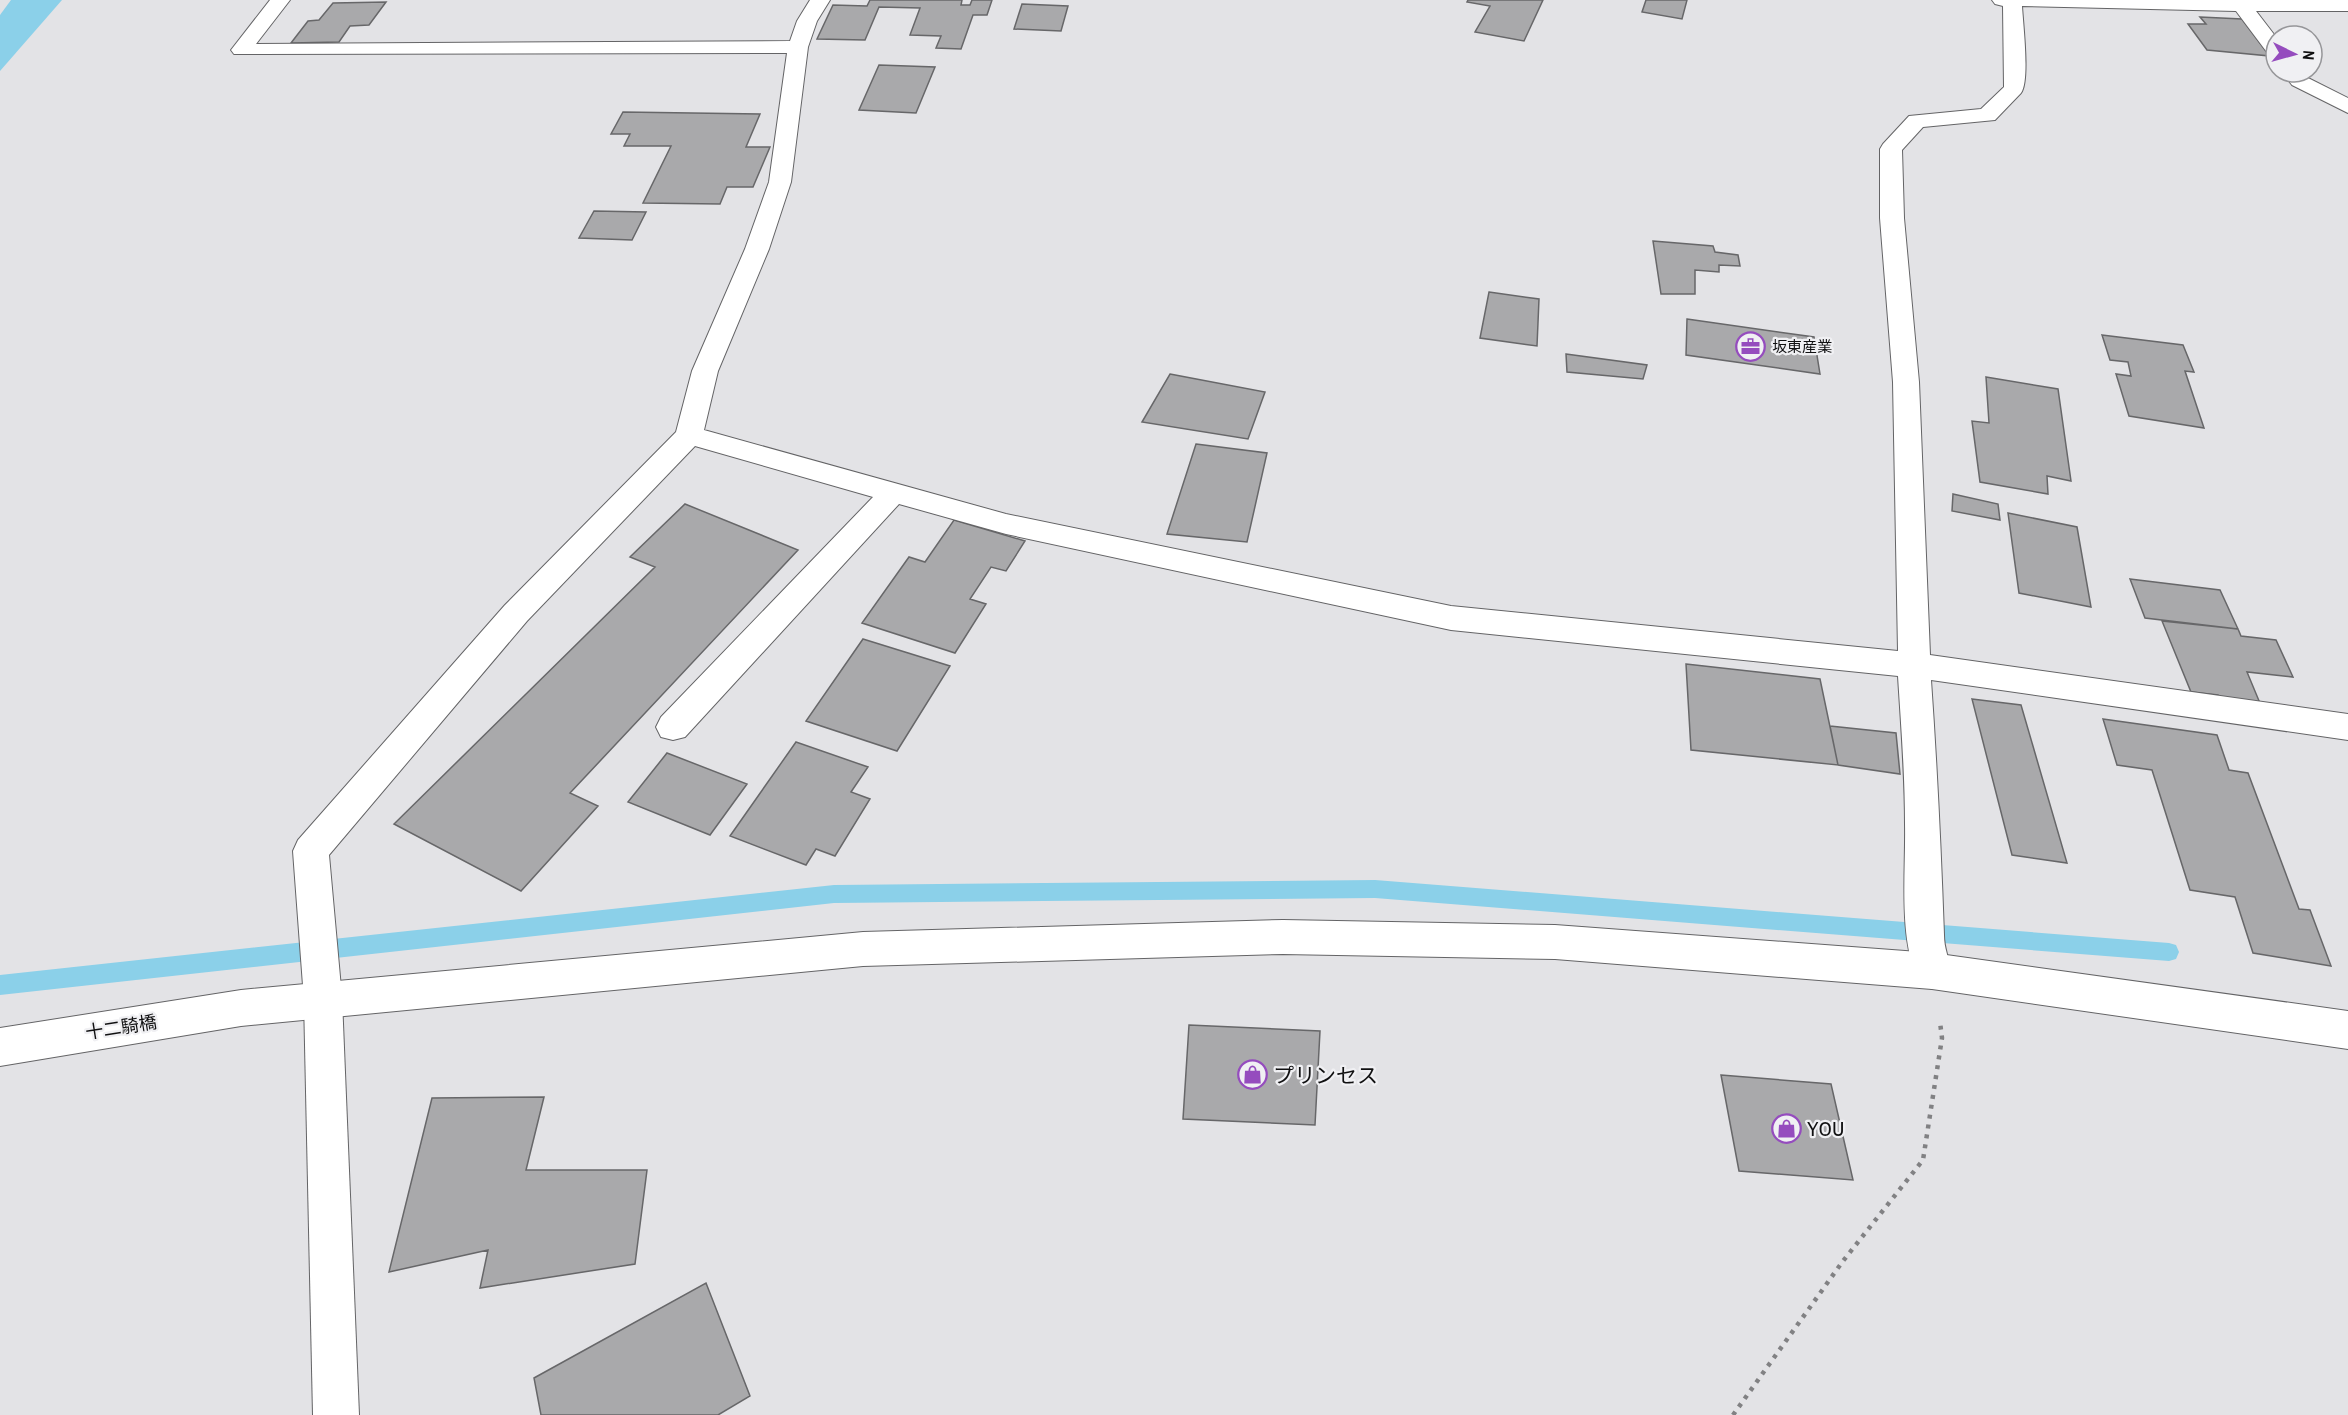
<svg xmlns="http://www.w3.org/2000/svg" width="2348" height="1415" viewBox="0 0 2348 1415" font-family="'Archivo Narrow','Noto Sans JP',sans-serif">
<style>
.water{fill:#8bd0e9}
.lines{fill:none;stroke-linecap:round;stroke-linejoin:round}
.stream{fill:#8bd0e9;fill-rule:evenodd}
.building{fill:#a9a9ab;stroke:#676769;stroke-width:1.5}
.lane-casing{stroke:#646466;stroke-width:2}
.street-casing{stroke:#646466;stroke-width:2}
.secondary-casing{stroke:#646466;stroke-width:2}
.path{stroke:#818183;stroke-width:4.5;stroke-dasharray:4 6;stroke-linecap:butt}
.lane{fill:#fff;fill-rule:evenodd}
.street{fill:#fff;fill-rule:evenodd}
.secondary{fill:#fff;fill-rule:evenodd}
.labels{text-anchor:middle;dominant-baseline:central;stroke-width:4.5;stroke-linejoin:round;paint-order:stroke}
.far-poi-label{font-size:15px;fill:#101011;stroke:#f0f0f3;text-anchor:start}
.street-label{font-size:18px;fill:#101011;stroke:#f0f0f3}
.near-poi-label{font-size:21px;fill:#101011;stroke:#f0f0f3;text-anchor:start}
</style>
<rect width="100%" height="100%" fill="#e3e3e6"/>
<path class="water" d="M11,0H62L0,71V15Z"/>
<g class="lines">
<path class="stream" d="M1375,880L2169,943L2176,945L2179,952L2176,959L2169,961L1375,898L834,903L0,995V975L834,885Z"/>
</g>
<path class="building" d="M870,0H962L961,5H970L972,0H992L987,15H973L961,49L936,48L941,36L910,35L920,8L879,7L865,40L817,39L833,5L867,6Z
M1468,0H1543L1524,41L1475,32L1490,6L1467,2Z
M1646,0H1687L1682,19L1642,12Z
M386,2L369,25L350,26L339,42L291,43L308,21L319,20L333,3Z
M1022,4L1068,6L1061,31L1014,29Z
M2200,17L2242,19L2270,56L2207,50L2188,24H2206Z
M879,65L935,67L916,113L859,110Z
M623,112L760,114L746,147H770L753,187H727L720,204L643,203L671,146H624L630,134H611Z
M594,211L646,212L632,240L579,238Z
M1653,241L1713,246L1715,252L1738,255L1740,266L1719,265V272L1695,270V294H1661Z
M1489,292L1539,299L1537,346L1480,338Z
M1687,319L1814,337L1820,374L1686,355Z
M2102,335L2183,345L2194,372L2185,371L2204,428L2129,416L2116,374L2131,376L2128,362L2110,360Z
M1566,354L1647,365L1643,379L1567,372Z
M1170,374L1265,392L1248,439L1142,422Z
M1986,377L2058,389L2071,481L2047,476L2048,494L1980,482L1972,421L1989,423Z
M1196,444L1267,453L1247,542L1167,534Z
M1953,494L1998,504L2000,520L1952,511Z
M685,504L798,550L570,793L598,806L521,891L394,824L655,567L630,557Z
M2008,513L2077,527L2091,607L2019,593Z
M954,520L1025,541L1006,571L991,567L970,599L986,604L955,653L862,623L909,557L925,562Z
M2130,579L2220,590L2238,629L2145,618Z
M2162,621L2238,629L2241,636L2276,640L2293,677L2247,672L2262,708L2221,703L2218,695L2191,692Z
M863,639L950,666L897,751L806,721Z
M1686,664L1820,679L1838,765L1691,750Z
M1972,699L2021,705L2067,863L2012,855Z
M2103,719L2217,735L2229,770L2248,773L2299,909L2310,910L2331,966L2253,953L2235,897L2190,890L2152,770L2117,765Z
M1830,726L1896,733L1900,774L1838,765Z
M796,742L868,767L851,792L870,799L835,856L816,849L806,865L730,836Z
M667,753L747,784L710,835L628,802Z
M1189,1025L1320,1031L1315,1125L1183,1119Z
M1721,1075L1831,1084L1853,1180L1739,1171Z
M544,1097L526,1170H647L635,1264L480,1288L488,1250L389,1272L432,1098Z
M706,1283L750,1396L718,1415H541L534,1378Z"/>
<g class="lines">
<defs>
<path id="lane" d="M323,981L337,986L342,999L359,1415H313L304,999L309,986Z"/>
<path id="street" d="M270,0H290L256,44L790,41L797,21L810,0H830L817,21L808,47L791,182L769,249L718,371L704,430L1006,514L1451,606L1898,651L1893,382L1880,218V149L1883,144L1909,116L1981,109L2004,87L2003,6L1995,4L1992,0H2348V11H2256L2276,37V57L2269,55L2236,11L2022,6C2023,24 2030,81 2021,93L1995,120L1923,127L1902,150L1904,218L1919,382L1930,655L2348,714V740L1931,680C1937,765 1941,849 1944,935C1944,956 1955,962 1945,983L1932,989L1919,983C1898,937 1906,874 1905,824C1905,774 1901,725 1898,676L1451,630L1006,534L899,504L685,737L673,740L661,737L656,727L661,717L873,497L695,446L527,621L329,855L342,999L337,1012L323,1017L309,1012L304,999L293,851L298,840L505,605L676,432L692,371L745,249L769,182L787,53L234,54L231,50Z
M2282,72H2303L2306,77L2348,98V113L2292,85Z"/>
<path id="secondary" d="M1283,920L1555,925L1932,953L2348,1011V1049L1932,989L1555,959L1283,954L863,966L241,1026L0,1066V1028L241,990L863,932Z"/>
</defs>
<use href="#lane" class="lane-casing"/>
<use href="#street" class="street-casing"/>
<use href="#secondary" class="secondary-casing"/>
<path class="path" d="M1733,1415L1843,1261L1923,1160L1942,1038L1940,1022"/>
<use href="#lane" class="lane"/>
<use href="#street" class="street"/>
<use href="#secondary" class="secondary"/>
</g>
<defs>
<symbol id="office-ring" viewBox="-11 -11 22 22"><circle r="9.5" fill="#f0f0f3" stroke="#954cbe" stroke-width="1.5"/><path d="M-6-3h4V-5.5h4V-3h4V5H-6ZM-1-4.5V-3h2v-1.5ZM-6 0V1H6V0Z" fill="#954cbe"/></symbol>
<symbol id="shop-ring" viewBox="-11 -11 22 22"><circle r="9.5" fill="#f0f0f3" stroke="#954cbe" stroke-width="1.5"/><path d="M-5-2.5h2.3a2.7 3.5 0 0 1 5.4 0H5L5.5 6h-11ZM-1.5-2.5h3a1.5 2.3 0 0 0-3 0Z" fill="#954cbe"/></symbol>
</defs>
<g fill-rule="evenodd">
<use href="#office-ring" x="1734" y="330" width="33" height="33"/>
<use href="#shop-ring" x="1236" y="1058" width="33" height="33"/>
<use href="#shop-ring" x="1770" y="1112" width="33" height="33"/>
</g>
<g class="labels">
<g class="far-poi-label">
<text x="1772" y="346">坂東産業</text>
</g>
<g class="street-label">
<text transform="translate(121 1027) rotate(-9)">十二騎橋</text>
</g>
<g class="near-poi-label">
<text x="1273" y="1075">プリンセス</text>
<text x="1807" y="1128">YOU</text>
</g>
</g>
<g transform="translate(2294 54) rotate(95)"><circle r="28" fill="#f0f0f3" stroke="#969699" stroke-width="1.5"/>
<path d="M0-4.5L10 22L0 15L-10 22Z" fill="#954cbe"/>
<text y="-9" font-size="16" font-weight="bold" text-anchor="middle" fill="#101011">N</text>
</g>
</svg>
